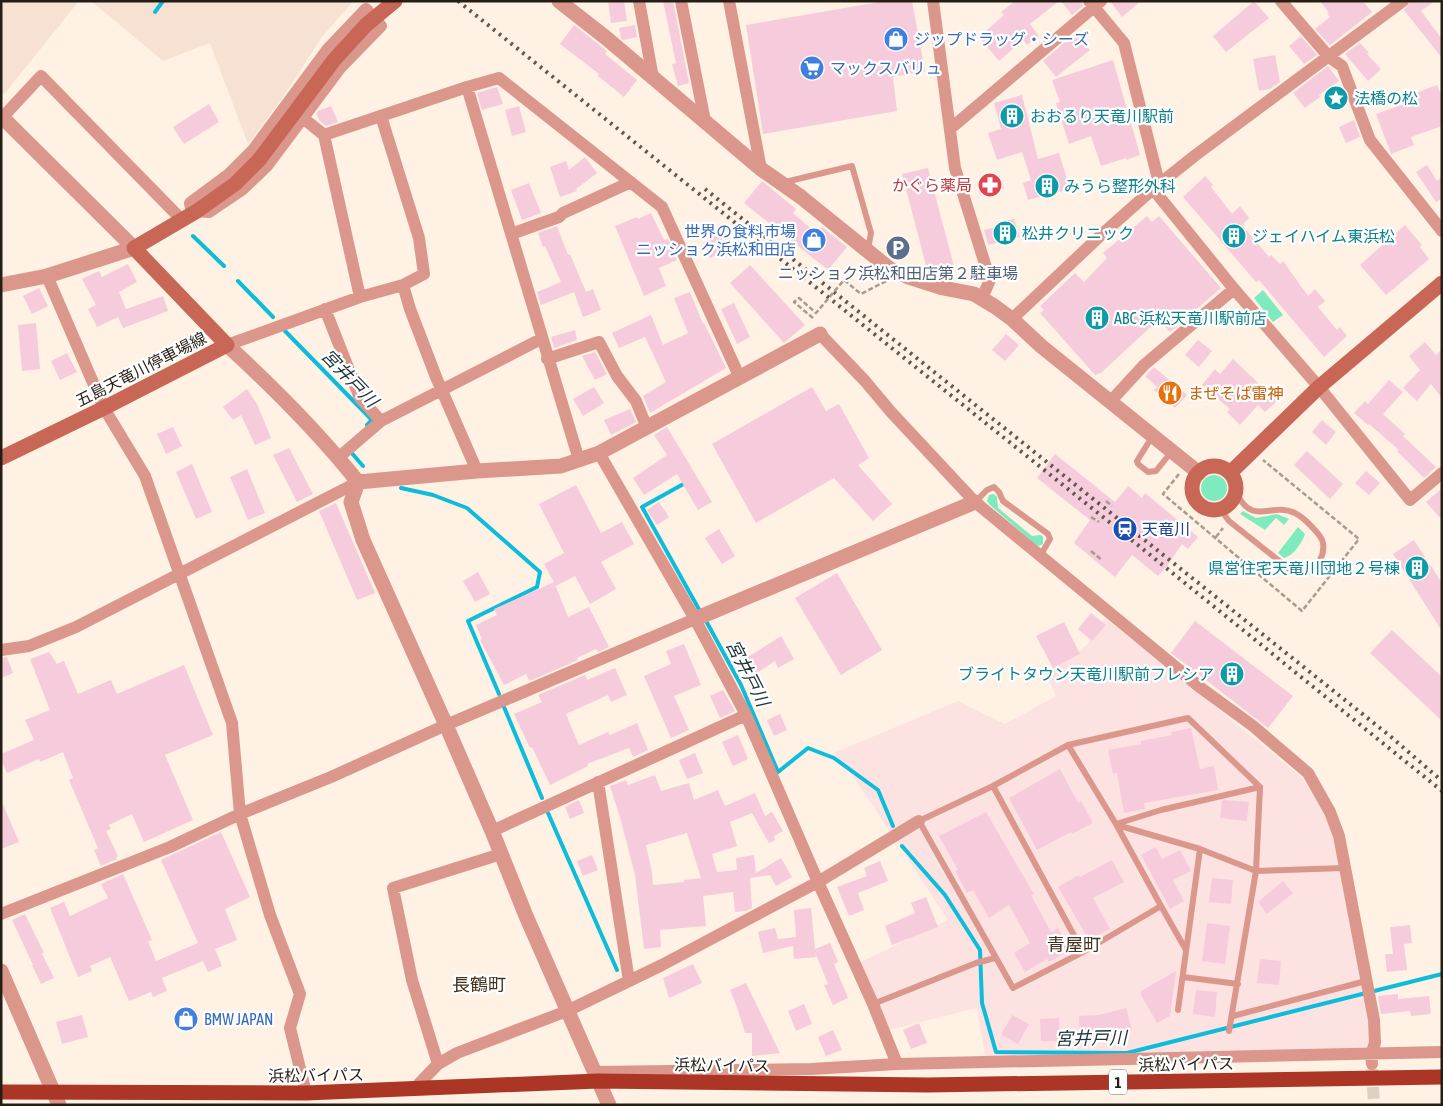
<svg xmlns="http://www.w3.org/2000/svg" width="1443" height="1106" viewBox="0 0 1443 1106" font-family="'Asap Condensed','Noto Sans JP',sans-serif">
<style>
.commercial{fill:#fde2e2}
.industrial{fill:#f7e1d3}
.green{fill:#7eebbe}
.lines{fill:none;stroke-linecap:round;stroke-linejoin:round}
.stream{stroke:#0cbcdb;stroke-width:4}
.building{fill:#f6ccdc;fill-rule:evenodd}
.minor-tunnel{stroke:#ded1c4;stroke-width:12;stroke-dasharray:12 6;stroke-linecap:butt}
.path{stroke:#a79c90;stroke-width:2.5;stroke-dasharray:5 2.5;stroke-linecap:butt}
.service{stroke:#db978b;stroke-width:6}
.minor{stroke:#db978b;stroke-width:12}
.tertiary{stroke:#db978b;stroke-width:15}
.secondary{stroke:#c96757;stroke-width:15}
.trunk{stroke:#ab3626;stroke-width:15}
.rail{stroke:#5f564c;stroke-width:4;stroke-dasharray:2.5 5;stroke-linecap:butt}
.path-bridge{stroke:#a79c90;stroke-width:2.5;stroke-dasharray:5 2.5;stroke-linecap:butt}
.secondary-bridge{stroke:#c96757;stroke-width:15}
.labels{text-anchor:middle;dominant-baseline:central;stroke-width:4.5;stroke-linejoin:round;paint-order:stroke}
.shield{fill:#fff;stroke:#66625b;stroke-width:1}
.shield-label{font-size:15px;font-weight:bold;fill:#251e15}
.shop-label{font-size:16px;fill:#366cbe;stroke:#fff;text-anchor:start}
.culture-label{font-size:16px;fill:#0d838f;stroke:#fff;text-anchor:start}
.health-label{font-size:16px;fill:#be3a42;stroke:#fff;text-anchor:end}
.service-label{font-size:16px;fill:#4e5e75;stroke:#fff}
.street-label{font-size:16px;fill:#251e15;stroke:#fff}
.food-label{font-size:16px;fill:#c56008;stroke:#fff;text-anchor:start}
.transit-label{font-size:16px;fill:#164399;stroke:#fff;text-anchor:start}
.water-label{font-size:18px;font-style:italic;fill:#1d353b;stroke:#fff}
.neighbourhood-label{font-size:18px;fill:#433220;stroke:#fff}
</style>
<rect width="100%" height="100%" fill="#fff1e3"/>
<path class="commercial" d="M1105,619L1149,652L1301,777L1320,806L1332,831L1371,1032L1370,1044L1361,1052L985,1056L977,1008L889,1030L861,962L948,920L853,776L834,753L958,701L1005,724L1056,696L1045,671L1086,646Z"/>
<path class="industrial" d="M1,1H79L5,93L1,95Z
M91,1H353L322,37L281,100L248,144L210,43L163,61Z"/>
<path class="green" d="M1263,290L1283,315L1273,322L1254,298Z
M1201 488a13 13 0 1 1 26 0a13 13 0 1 1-26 0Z
M994,494L997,497L998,508L1032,536L1041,535L1043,537V544L1039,546L1035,544L990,505L987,501L989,495Z
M1243,511L1256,518L1277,514L1289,519L1284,525L1276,518L1265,530L1240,514Z
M1298,527L1305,534C1302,543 1293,556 1284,558L1278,553Z"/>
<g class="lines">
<path class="stream" d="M155,12L163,1
M193,236L224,266
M238,281L273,317
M285,331L372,420L367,425
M350,451L363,466
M687,482L642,507L701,613
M401,488L433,495L467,508L540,572L537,587L468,621L499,694
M705,619L741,685L778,772L808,748L834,758L878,790L893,826
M504,707L542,798
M548,813L617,970
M902,846L945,895L980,950L982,1003L996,1052L1127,1053L1442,974"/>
</g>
<path class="building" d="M608,1H624L627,21L611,23Z
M663,1H673L689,83L678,86L672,64L676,63Z
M885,1H912L925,71L893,77L897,111L763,134L746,25Z
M1015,1H1059L1030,24L1039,36L1027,45L1023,40L999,61L979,37L1004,15L1001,12Z
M1061,1H1081L1083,6L1072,15Z
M1110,1H1141L1122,17Z
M1254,1L1269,18L1226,52L1213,36Z
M1320,1H1363L1372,12L1330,45L1315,29L1330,17L1327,14L1329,13Z
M1411,1H1435L1421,11L1442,39V58L1404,10Z
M574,25L607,51L605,54L637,80L624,97L598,76L599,74L560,44Z
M635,25L637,37L623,40L621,38L619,28Z
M1076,33L1090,50L1056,77L1043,61Z
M1301,36L1317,55L1304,64L1289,46Z
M1360,43L1369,53L1367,54L1381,69L1368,81L1345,54Z
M1275,55L1280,82L1270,89L1259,91L1253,59Z
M1113,60L1140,155L1126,160V158L1101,166L1091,136L1069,144L1056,103L1060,102L1052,80Z
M1328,66L1339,81L1319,95L1320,97L1305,108L1293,93Z
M1437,85L1442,97V126L1411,137L1414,145L1391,154L1376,114L1415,100L1413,94Z
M497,87L503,104L482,110L477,93Z
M1022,95L1038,159L1059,153L1070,189L1028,200L1023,183L1031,180L1022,152L997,160L988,133L1001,129L994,103Z
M209,104L219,122L184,144L173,127Z
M331,106L338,122L326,126L320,121L316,114L318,111Z
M519,106L526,132L512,136L505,110Z
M1354,120L1360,137L1346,143L1339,127Z
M585,157L597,173L576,189L577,191L560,197L550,167L566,161L569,170Z
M1427,165L1437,181L1442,177V198L1436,202L1416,172Z
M928,168L955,270L934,275L928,273L902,174Z
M1000,176L1004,188L980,195L977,183Z
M1205,176L1213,185L1211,187L1232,214L1240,206L1249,218L1242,225L1269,257L1271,255L1280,264L1283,261L1308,296L1315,289L1325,301L1318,307L1337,330L1340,327L1347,336L1324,357L1259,280L1256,282L1183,197Z
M762,181L796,209L793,213L816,233L822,227L847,247L828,270L744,203Z
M529,183L541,213L522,220L511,190Z
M651,213L664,240L668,239L677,260L659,268L666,286L644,296L615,226L637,217L638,219Z
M1147,216L1152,222L1159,216L1221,288L1170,332L1159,319L1101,373L1095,375L1040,313L1044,310L1040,306L1075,273L1084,282L1107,258L1103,253Z
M1014,219L1020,237L988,245L984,230L1000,226L998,222Z
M1405,225L1422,245L1420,247L1429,259L1386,295L1360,265Z
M557,226L568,255L570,254L586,292L593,289L601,310L583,317L574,292L541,305L537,292L561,282L545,246L543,247L538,233Z
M719,234L727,250L710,258L703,243Z
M128,264L137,282L119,292L126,309L163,296L168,311L123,328L118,317L97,327L88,309L96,305L82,279L99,271L102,277Z
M750,265L805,325L784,343L730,283Z
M39,288L48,306L32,314L23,296Z
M690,292L703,324L704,323L726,368L650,413L643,396L666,382L645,337L619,348L612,333L651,315L663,345L688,333L674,298Z
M734,303L750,337L737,344L721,309Z
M36,323L40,369L22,371L18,325Z
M575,330L577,340L554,348L551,337Z
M1006,334L1019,345L1005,361L992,350Z
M1198,340L1212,351L1199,367L1185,355Z
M1425,342L1436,355L1442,349V398L1431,384L1417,401L1403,388L1420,370L1409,356Z
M595,352L607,374L595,380L582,356Z
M67,353L77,372L60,380L51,361Z
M1233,359L1277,401L1265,412L1258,405L1240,425L1227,412L1230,409L1202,385L1215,369L1220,374Z
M1154,367L1187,395L1175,408L1154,390L1157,387L1145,376Z
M1389,380L1403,392L1383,414L1405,434L1403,436L1436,467L1424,478L1397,451L1399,450L1369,424L1368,425L1354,413L1365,401L1368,404Z
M594,387L604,403L583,416L573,399Z
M812,387L826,411L839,404L869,458L858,465L892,504L873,521L834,478L756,523L712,444Z
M247,389L257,404L271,438L255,445L241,415L233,420L223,407Z
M630,409L636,422L611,435L604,420Z
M1322,420L1336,432L1326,445L1312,432Z
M173,427L182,446L166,454L157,434Z
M667,427L712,502L698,510L677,474L644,495L633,478L667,455L654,435Z
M289,448L313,494L297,502L273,455Z
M1307,451L1343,484L1330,499L1294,465Z
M1055,454L1115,502L1128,486L1142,498L1145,493L1198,537L1188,549L1182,544L1167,566L1158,576L1132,555L1115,577L1074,543L1090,520L1037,478Z
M192,464L212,512L196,519L176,472Z
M247,469L265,513L248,520L230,477Z
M1366,471L1380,483L1369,495L1355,483Z
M576,485L601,533L622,522L634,544L601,562L616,589L590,604L575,576L556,586L544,564L564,553L539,504Z
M1442,488V520L1426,502Z
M659,502L669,517L657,525L647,510Z
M336,503L375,593L357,600L319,511Z
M719,529L735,556L722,564L705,538Z
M1414,540L1442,583V631L1393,554Z
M478,572L490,594L475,602L463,581Z
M837,573L882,650L841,675L795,598Z
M554,582L568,617L589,607L609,647L598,652L596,649L577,658L578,660L532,680H529L526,674L504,685L480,640L482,639L476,625L497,615L494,609Z
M1091,613L1106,625L1092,641L1078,629Z
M1195,621L1293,696L1268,728L1171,653Z
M1064,622L1080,654L1053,668L1036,636Z
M1392,630L1442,677V721L1370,653Z
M781,636L794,659L778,668L775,661L755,674L745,659Z
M684,644L701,685L674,696L689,730L671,738L644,676L671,664L666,651Z
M49,652L57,664L64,661L78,694L111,680L117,694L184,665L213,735L165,755L193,820L144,842L132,814L109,825L111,829L106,831L118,856L116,857L117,859L101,866L94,850L98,848L69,780L73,778L63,752L40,762L39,759L7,773L1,760V754L34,740L25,720L50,710L30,659Z
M7,657L13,673L1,678V658Z
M615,668L627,695L611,702L608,695L566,714L570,724L579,745L608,732L610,735L637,723L648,750L633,757L629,748L587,764L588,766L550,785L532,747L530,748L514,714L542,702L538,695L585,675L587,680Z
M723,690L735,711L720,718L710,696Z
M780,714L787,730L774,736L767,720Z
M1191,728L1200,769L1214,766L1218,790L1144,803L1145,809L1124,813L1117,773L1113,774L1108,750L1141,744V741L1172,735L1171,732Z
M738,735L748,759L733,766L722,742Z
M695,753L703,773L687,779L679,760Z
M1060,769L1078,803L1081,801L1093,823L1072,834L1071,832L1037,850L1009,798Z
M655,775L661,791L689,783L694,800L718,790L725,806L755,793L765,816L772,812L783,831L774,836L775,840L769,843L752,813L730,822L737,846L712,854L717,872L737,870L736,858L754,855L756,873L781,858L792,877L776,886L770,875L750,878L752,908L746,911L735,912L733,892L703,896L706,926L660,930L661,947L644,949L635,875L621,821L610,786L626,780L628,785ZM687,833L701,878L684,880V882L653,885L652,872L646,845Z
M1,800L19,842L1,849Z
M579,800L584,813L570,819L565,807Z
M1225,800L1249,802L1247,821L1220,818L1222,801Z
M986,812L1034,894L1031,895L1051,932L1058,928L1070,950L1049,962L1047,959L1025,972L1014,953L1030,943L1009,905L989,918L973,890L967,893L955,871L958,870L939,836Z
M221,832L250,897L225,909L237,940L215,949L222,966L208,972L203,961L162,978L167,991L153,997L151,992L129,1001L110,957L90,966L92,971L78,977L50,908L64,902L70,916L108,898L101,884L123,874L152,940L148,941L156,961L198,943L161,860Z
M1156,847L1162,859L1180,850L1191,871L1173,880L1184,901L1170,909L1141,855Z
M592,855L598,870L583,876L577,861Z
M1112,860L1124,882L1093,898L1110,929L1089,940L1058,887L1079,875L1080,877Z
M880,861L888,881L858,893L864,910L849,916L837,887L867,876L864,868Z
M1212,878L1233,880L1231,904L1209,902Z
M1283,881L1293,893L1267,914L1258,902Z
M926,897L938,927L892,945L885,926L915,913L911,903Z
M811,908L815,949L830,943L838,962L834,964L848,998L833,1005L824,985L828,984L815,952L816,957L794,959L793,946L763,953L758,932L775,928L778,939L796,937L794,910Z
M25,914L44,953L42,954L54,978L41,984L32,965H33L12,920Z
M1207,923L1230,926L1225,964L1202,961Z
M1410,925L1412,943L1404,944L1407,970L1387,972L1385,954H1393L1390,927Z
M1260,959L1281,961L1279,985L1257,983Z
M693,964L702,983L669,998L663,978Z
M1176,971L1170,1016L1157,1023L1141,995V991Z
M746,983L780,1053L752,1056V1033H745L738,1010L730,990Z
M1196,990L1217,992L1215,1017L1193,1014Z
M1398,994V999L1429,996L1431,1014L1411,1016L1410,1011L1381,1014L1378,996Z
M804,1004L812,1024L796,1031L788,1011Z
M1126,1008L1132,1030L1103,1038H1080L1079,1016L1099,1015Z
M82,1015L88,1037L62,1044L56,1022Z
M1012,1015L1029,1024L1018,1044L1001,1035Z
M1059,1018L1060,1041H1041L1040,1019Z
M919,1023L927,1043L911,1049L903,1030Z
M833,1030L842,1050L826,1056L818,1037Z"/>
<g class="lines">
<path class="minor-tunnel" d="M1372,1069L1374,1105"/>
<path class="path" d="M1179,474L1163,494L1302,611L1359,539L1263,460
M1106,501L1112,506
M1091,517L1099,522
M1165,522L1177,530
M1216,537L1223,528
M1091,551L1102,560"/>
<path class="service" d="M785,182L852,166L871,233L868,249
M1152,437L1137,461L1138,464L1148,472L1156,471L1172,451
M976,501L987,490L994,487L999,492L1003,501L1048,534L1050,539L1040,556
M1220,509L1229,521L1293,572C1297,573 1301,574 1305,573C1317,570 1325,555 1323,543C1322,535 1302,516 1295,513C1271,501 1253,528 1236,492
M1068,745L1116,824L1161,906L1083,952L1013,988L919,821L993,786Z
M1068,745L1188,718L1260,787
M993,786L1083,952
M1116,824L1161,810L1260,787L1256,871L1344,868
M1117,825L1200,849L1256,871L1229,1031
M1161,906L1186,950
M1183,977L1238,984
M873,1004L976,963L995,958
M1178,1010L1200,849
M1233,1016L1366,981"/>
<path class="minor" d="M639,1L653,78
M681,1L705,121
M729,1L761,169
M933,1L955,168L990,280L982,298
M1089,1L1124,43L1159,183
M1281,1L1329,57L1342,66L1370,140L1442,231
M467,87L579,460
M381,116L419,238L424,274L403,285
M303,118L324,135L360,297
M1,119L41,76L182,220
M950,129L1101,1
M324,135L467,87L499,78L662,207L740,378
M1153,189L1197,154L1403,1
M192,214L190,203L229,174L253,150L327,50L366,9L381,26L341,67L267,166L243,189L209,212L197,211
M511,234L559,217L563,213L631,182
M47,276L104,408L145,476L232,723L240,814L270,915L300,994L290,1028L306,1093
M325,309L360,398L381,421
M1012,319L1100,236L1153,189L1234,289
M820,334L865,381L891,412L975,502L1201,688L1253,726L1308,773L1330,812L1339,836L1374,1020L1375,1043L1371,1054L1372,1064
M227,345L360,297L403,285L410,309L436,377L477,471
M547,359L599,342L617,376L636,401L647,428
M1110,402L1144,365L1234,289L1319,387L1410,500L1442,473
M599,453L695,619L746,715L818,882L873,1004L897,1064
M338,458L381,421L541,339
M1,650L29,646L76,627L358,482
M598,782L629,981
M492,831L746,715
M1,914L170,847L240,814L331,777L446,725L695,619
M438,1064L412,980L393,888L501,854
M595,1072L811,1069L897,1064L1442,1052
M413,1090L438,1064L457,1053L567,1011L662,965L818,882L919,821"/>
<path class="tertiary" d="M559,1L605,37L761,169L801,197L890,269L906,276L943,288L974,294L994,306L1012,319L1041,346L1199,473
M1,285L47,276L134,248L3,118
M227,345C274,388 318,432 358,482
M358,482L351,502L363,540L446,725L492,831L526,916L609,1105
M358,482L477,471L561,466L599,453L820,334
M695,619L975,502
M1,971L59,1105"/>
<path class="secondary" d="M1,458L104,408L227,345L134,248L197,211L235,184L259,160
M1192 488a22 22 0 1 1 44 0a22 22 0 1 1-44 0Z
M1230,473L1319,387L1442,283"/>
<path class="trunk" d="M1,1092L306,1093L598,1081L928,1085L1442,1077"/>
<path class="rail" d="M458,1L1123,533L1442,791
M705,189L1390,736L1442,781"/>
<path class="path-bridge" d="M813,318L794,302L799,298L816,313L844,280L861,294L892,278"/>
<path class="secondary-bridge" d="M259,160L334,60L366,25L395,1"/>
</g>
<defs>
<symbol id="shop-disc" viewBox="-11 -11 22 22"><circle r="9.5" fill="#3f7fe0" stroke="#fff"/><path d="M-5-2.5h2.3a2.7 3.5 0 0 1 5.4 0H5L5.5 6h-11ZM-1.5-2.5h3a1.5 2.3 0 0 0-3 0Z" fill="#fff"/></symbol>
<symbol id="supermarket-disc" viewBox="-11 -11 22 22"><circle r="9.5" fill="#3f7fe0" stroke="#fff"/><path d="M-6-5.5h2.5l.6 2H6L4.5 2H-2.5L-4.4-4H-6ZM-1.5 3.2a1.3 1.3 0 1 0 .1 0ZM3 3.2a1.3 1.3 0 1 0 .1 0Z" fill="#fff"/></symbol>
<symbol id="sight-disc" viewBox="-11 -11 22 22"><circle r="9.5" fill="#0f9aa8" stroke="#fff"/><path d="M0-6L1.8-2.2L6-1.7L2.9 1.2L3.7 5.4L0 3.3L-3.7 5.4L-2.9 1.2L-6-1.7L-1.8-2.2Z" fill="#fff"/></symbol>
<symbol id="building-disc" viewBox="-11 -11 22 22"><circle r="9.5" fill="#0f9aa8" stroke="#fff"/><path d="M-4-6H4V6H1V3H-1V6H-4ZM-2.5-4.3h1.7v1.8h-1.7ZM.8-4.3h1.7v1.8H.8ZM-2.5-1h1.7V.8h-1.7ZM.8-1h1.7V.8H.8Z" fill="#fff"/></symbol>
<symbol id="pharmacy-disc" viewBox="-11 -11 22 22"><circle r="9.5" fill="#e0444e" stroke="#fff"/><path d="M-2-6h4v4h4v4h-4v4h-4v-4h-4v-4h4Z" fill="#fff"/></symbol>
<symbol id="parking-disc" viewBox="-11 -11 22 22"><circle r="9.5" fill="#5c6f8a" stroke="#fff"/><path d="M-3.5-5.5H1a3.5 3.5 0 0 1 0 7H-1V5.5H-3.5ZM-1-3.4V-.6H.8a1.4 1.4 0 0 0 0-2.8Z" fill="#fff"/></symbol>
<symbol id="restaurant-disc" viewBox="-11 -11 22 22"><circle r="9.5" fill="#e8710a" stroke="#fff"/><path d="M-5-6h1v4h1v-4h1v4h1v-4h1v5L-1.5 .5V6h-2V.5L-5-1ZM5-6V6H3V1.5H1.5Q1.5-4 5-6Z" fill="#fff"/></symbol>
<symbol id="station-disc" viewBox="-11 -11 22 22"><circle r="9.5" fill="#1a4fb4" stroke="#fff"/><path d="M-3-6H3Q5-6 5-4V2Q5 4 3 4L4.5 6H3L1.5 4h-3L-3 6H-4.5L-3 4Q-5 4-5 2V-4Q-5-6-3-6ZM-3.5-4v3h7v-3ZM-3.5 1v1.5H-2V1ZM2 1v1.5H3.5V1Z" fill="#fff"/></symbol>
</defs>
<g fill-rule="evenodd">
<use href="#shop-disc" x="882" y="25" width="28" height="28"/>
<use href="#supermarket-disc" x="798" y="54" width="28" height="28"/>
<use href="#sight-disc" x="1322" y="84" width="28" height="28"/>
<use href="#building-disc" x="998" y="102" width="28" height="28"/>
<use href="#pharmacy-disc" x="976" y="171" width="28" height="28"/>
<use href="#building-disc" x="1033" y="172" width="28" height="28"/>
<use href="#building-disc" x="991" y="219" width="28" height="28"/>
<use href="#building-disc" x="1220" y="222" width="28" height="28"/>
<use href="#shop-disc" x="800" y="226" width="28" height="28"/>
<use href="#parking-disc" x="884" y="234" width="28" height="28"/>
<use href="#building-disc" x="1083" y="304" width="28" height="28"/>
<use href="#restaurant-disc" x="1156" y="379" width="28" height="28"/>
<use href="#station-disc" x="1111" y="515" width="28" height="28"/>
<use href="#building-disc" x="1403" y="554" width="28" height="28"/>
<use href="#building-disc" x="1218" y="660" width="28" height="28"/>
<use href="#shop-disc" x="172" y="1005" width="28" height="28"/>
</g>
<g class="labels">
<rect class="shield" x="1109" y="1069.5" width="18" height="25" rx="4"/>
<g class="shield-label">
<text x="1118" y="1082">1</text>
</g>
<g class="shop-label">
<text x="914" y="39">ジップドラッグ・シーズ</text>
<text x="830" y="68">マックスバリュ</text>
<text x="796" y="231" text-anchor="end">世界の食料市場<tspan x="796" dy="18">ニッショク浜松和田店</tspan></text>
<text x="204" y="1019">BMW JAPAN</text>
</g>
<g class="culture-label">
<text x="1354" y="98">法橋の松</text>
<text x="1030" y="116">おおるり天竜川駅前</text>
<text x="1064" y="186">みうら整形外科</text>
<text x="1022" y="233">松井クリニック</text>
<text x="1252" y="236">ジェイハイム東浜松</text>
<text x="1114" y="318">ABC 浜松天竜川駅前店</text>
<text x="1400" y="568" text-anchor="end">県営住宅天竜川団地２号棟</text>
<text x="1214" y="674" text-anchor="end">ブライトタウン天竜川駅前フレシア</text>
</g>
<g class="health-label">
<text x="972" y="185">かぐら薬局</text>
</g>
<g class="service-label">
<text x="898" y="273">ニッショク浜松和田店第２駐車場</text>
</g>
<g class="street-label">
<text transform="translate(141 369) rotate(-27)">五島天竜川停車場線</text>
<text transform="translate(1186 1064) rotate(-1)">浜松バイパス</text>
<text transform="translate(722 1065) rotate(1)">浜松バイパス</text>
<text transform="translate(316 1075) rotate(-1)">浜松バイパス</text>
</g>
<g class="food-label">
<text x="1188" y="393">まぜそば雷神</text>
</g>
<g class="transit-label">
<text x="1142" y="529">天竜川</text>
</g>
<g class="water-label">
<text transform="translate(350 378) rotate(46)">宮井戸川</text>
<text transform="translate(748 673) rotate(63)">宮井戸川</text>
<text transform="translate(1091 1038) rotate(-1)">宮井戸川</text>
</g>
<g class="neighbourhood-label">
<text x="1074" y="944">青屋町</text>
<text x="479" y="984">長鶴町</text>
</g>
</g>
<rect width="1443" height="1106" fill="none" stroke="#251e15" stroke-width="5"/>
</svg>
